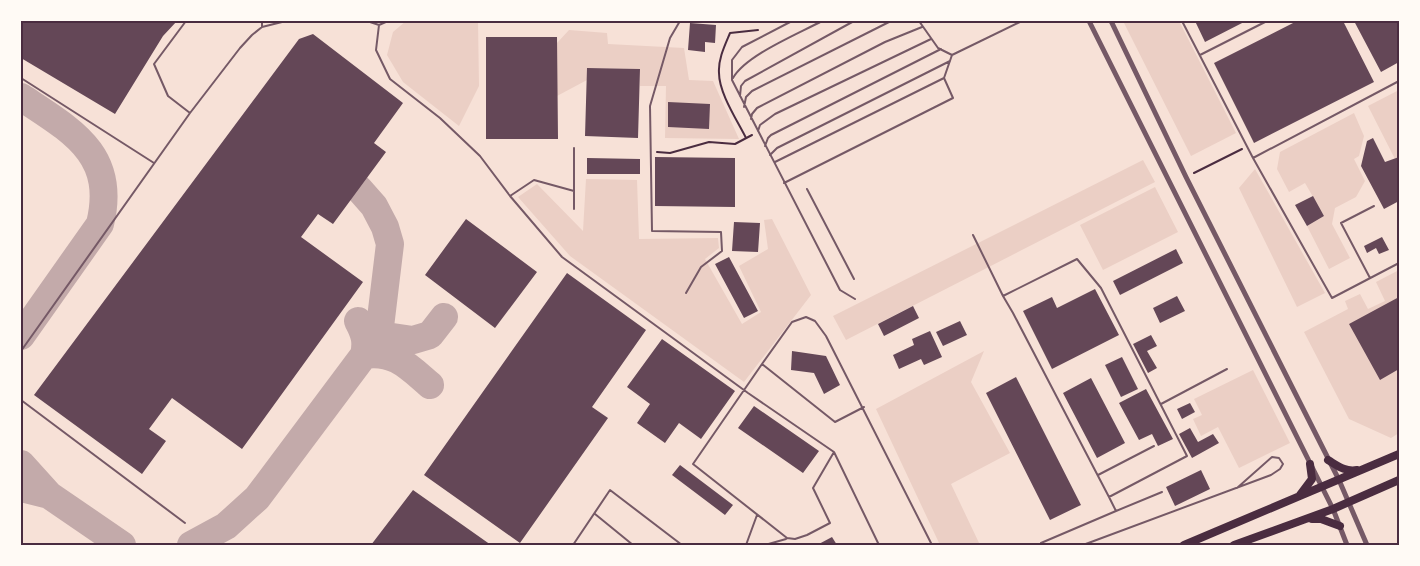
<svg xmlns="http://www.w3.org/2000/svg" width="1420" height="566" viewBox="0 0 1420 566" font-family="'Titillium Web',sans-serif">
<style>
.green{fill:#ebcfc5}
.lines{fill:none;stroke-linecap:round;stroke-linejoin:round}
.taxiway{stroke:#c3aaaa;stroke-width:28}
.building{fill:#644757}
.path{stroke:#4a2c40;stroke-width:2}
.service{stroke:#755966;stroke-width:2}
.minor{stroke:#755966;stroke-width:5}
.trunk{stroke:#4a2c40;stroke-width:8}
.neatline{fill:none;stroke:#4a2c40;stroke-width:2}
</style>
<rect width="100%" height="100%" fill="#f7e1d7"/>
<path class="green" d="M406,21H478L479,86L459,126L403,82L387,55L393,32Z
M1123,21H1179L1236,133L1191,156Z
M569,30L607,33L608,44L684,48L689,80L713,81L739,139L665,138L666,86H640V69L587,68V80L557,96V43Z
M1399,90V157L1395,159L1368,106Z
M1354,113L1364,136L1359,156L1354,159L1365,181L1356,197L1335,208L1332,224L1350,258L1329,269L1307,226L1324,216L1305,183L1289,192L1277,169L1280,152Z
M1143,160L1155,182L846,340L833,316Z
M1255,169L1325,293L1297,307L1239,188Z
M586,179L637,180L639,239L718,238L719,248L705,259L742,324L761,312L739,266L768,249L764,220L772,219L811,295L744,382L570,256L518,197L537,184L583,231Z
M1155,187L1178,232L1103,270L1080,225Z
M1399,270V433L1391,438L1349,419L1304,332L1348,309L1345,301L1360,294L1368,309L1385,301L1376,282Z
M984,351L971,382L1010,453L951,484L980,545H940L876,409Z
M1253,370L1290,443L1239,468L1218,427L1201,436L1193,419L1202,415L1194,399Z"/>
<g class="lines">
<path class="taxiway" d="M21,97C72,131 117,154 100,224L21,336
M358,321C365,334 367,342 364,355
M379,335L413,340L430,335L444,317
M364,355C394,350 409,367 430,385
M21,464L49,495
M21,488L49,495L122,545
M191,545L226,526L257,498L379,335L390,244L385,227L374,206L359,189"/>
</g>
<path class="building" d="M21,21H177L163,36L115,114L21,58Z
M1195,21H1246L1205,42Z
M1297,21H1343L1374,82L1254,143L1214,63Z
M1354,21H1399V62L1381,72Z
M690,23L716,25L715,43L705,42V52L688,50Z
M313,34L403,103L374,143L386,152L333,224L318,214L301,237L363,282L242,449L172,398L149,429L166,441L142,474L34,395L299,39Z
M486,37H557L558,139H486Z
M587,68L640,69L638,138L585,136Z
M668,102L710,104L709,129L668,127Z
M1373,138L1385,162L1399,157V201L1384,209L1361,166L1367,141Z
M655,157L735,158V207L655,206Z
M587,158L640,159V174H587Z
M1313,196L1324,216L1307,226L1295,205Z
M466,219L537,272L495,328L425,275Z
M734,222L760,223L758,252L732,251Z
M1382,237L1389,250L1379,254L1376,248L1367,253L1364,246Z
M1176,249L1183,263L1120,295L1113,281Z
M729,257L758,311L744,318L715,264Z
M567,273L646,330L592,407L608,418L520,543L424,475Z
M1095,289L1119,335L1052,369L1023,311L1052,297L1057,308Z
M1177,296L1185,311L1160,323L1153,308Z
M1399,297V369L1380,380L1349,324Z
M913,306L919,318L884,336L878,324Z
M960,321L967,335L943,346L936,332Z
M930,331L942,357L924,365L921,359L899,369L893,355L914,345L912,339Z
M1151,335L1157,346L1147,351L1157,368L1148,373L1133,344Z
M662,339L735,391L701,439L679,423L665,443L637,423L650,404L627,387Z
M792,351L826,356L840,385L824,394L814,373L791,370Z
M1122,357L1138,389L1121,397L1105,365Z
M1016,377L1081,505L1050,520L986,393Z
M1091,378L1125,443L1097,458L1063,393Z
M1146,389L1173,439L1158,446L1152,434L1139,440L1119,403Z
M1190,403L1195,412L1182,419L1177,409Z
M754,406L819,451L803,473L738,428Z
M1190,428L1198,442L1213,434L1219,443L1192,458L1179,434Z
M680,465L733,505L725,515L672,475Z
M1201,470L1210,489L1175,506L1166,487Z
M413,490L491,545H371Z
M832,537L837,545H817Z"/>
<g class="lines">
<path class="path" d="M746,138C737,120 719,93 719,73C718,59 725,45 730,33L758,30
M657,152L670,153L709,142L735,144L752,135
M1194,173L1242,149"/>
<path class="service" d="M186,21L154,64L168,96L190,113
M262,21V27
M367,21L379,25L388,21
M680,21L670,38L650,106L652,231L721,232L722,251L701,267L686,293
M792,21L742,47L732,60V80L840,290L855,299
M919,21L938,48L952,55
M1182,21L1253,158
M379,25L376,50L390,79L440,118L480,156L510,196L562,257L748,393L834,452L879,545
M1200,55L1267,21
M21,78L154,163
M733,78C746,55 798,34 822,21
M1399,81L1253,158L1332,298L1399,263
M740,96L741,86L745,81L854,21
M744,107L746,97L752,91L891,21
M751,119L752,114L757,108L885,42L922,27
M758,131L760,125L775,114L931,39
M765,146L768,138L771,135L941,49
M770,155L777,148L950,61
M775,162L944,78L952,55L1022,21
M784,183L953,98L944,78
M807,189L854,279
M510,196L534,180L574,191
M574,209V148
M973,235L1003,296
M1370,278L1341,223L1374,206
M21,351L190,113L240,48L252,35L262,27L286,21
M762,364L792,322L806,317L815,321L826,336L932,545
M21,400L185,523
M1161,404L1227,369
M834,452L813,488L830,523L807,535L795,539L787,538L693,464L762,364L835,422L864,407
M1098,475L1154,446
M1109,497L1187,456L1101,288L1077,259L1003,296L1013,313L1109,497L1116,511L1162,492
M595,514L633,545
M1041,543L1116,511
M573,545L610,490L682,545
M746,545L757,515
M765,545L786,539
M1083,545L1271,475L1280,469L1283,464L1279,458L1272,457L1237,488"/>
<path class="minor" d="M1089,21L1333,509L1347,545
M1111,21L1186,177L1339,480L1367,545"/>
<path class="trunk" d="M1328,460C1338,466 1345,472 1357,470
M1300,495L1312,479L1310,464
M1312,519H1321L1340,526
M1184,545L1399,454
M1234,545L1333,509L1399,480"/>
</g>
<rect width="1420" height="566" fill="none" stroke="#fffaf5" stroke-width="45"/>
<rect x="22" y="22" width="1376" height="522" class="neatline"/>
</svg>
